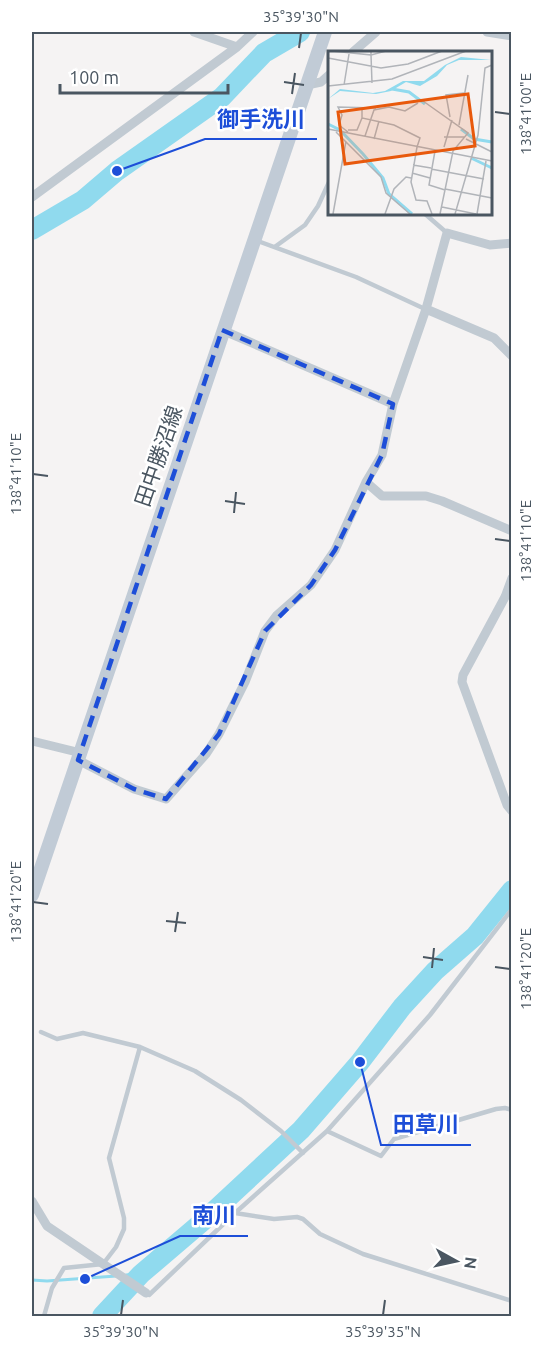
<svg xmlns="http://www.w3.org/2000/svg" width="543" height="1348" viewBox="0 0 543 1348" font-family="Ubuntu,'Noto Sans JP',sans-serif">
<style>
.lines{fill:none;stroke-linecap:round;stroke-linejoin:round}
.stream{stroke:#90daee;stroke-width:3}
.river{stroke:#90daee;stroke-width:20}
.lane{stroke:#c1cad2;stroke-width:4.5}
.street{stroke:#c1cad2;stroke-width:9}
.secondary{stroke:#c1cbd6;stroke-width:14}
.marked{fill:none;stroke:#1d4ed8;stroke-width:4.5;stroke-dasharray:12 8;stroke-linejoin:round}
.ticks{fill:none;stroke:#4a5661;stroke-width:2}
.labels{text-anchor:middle;dominant-baseline:central;stroke-width:5;stroke-linejoin:round;paint-order:stroke}
.street-label{font-size:21px;fill:#4a5661;stroke:#fff}
.inset-river{fill:none;stroke:#90daee;stroke-width:3}
.inset-road{fill:none;stroke:#b1b4b9;stroke-width:1.5}
.view{fill:#e8590c;fill-opacity:0.15;stroke:#e8590c;stroke-width:3}
.inset-edge{fill:none;stroke:#4a5661;stroke-width:3}
.leader{fill:none;stroke:#1d4ed8;stroke-width:2}
.callout-dot{fill:#1d4ed8;stroke:#fff;stroke-width:2}
.callout-label{font-size:22px;text-anchor:middle;font-weight:bold;fill:#1d4ed8;stroke:#fff;stroke-width:5;stroke-linejoin:round;paint-order:stroke}
.neatline{fill:none;stroke:#4a5661;stroke-width:2}
.ticks-label{font-size:15px;text-anchor:middle;fill:#4a5661}
</style>
<rect width="100%" height="100%" fill="#f5f3f3"/>
<g class="lines">
<path class="stream" d="M126,1275L141,1274
M32,1280L47,1281L116,1276"/>
<path class="river" d="M32,230L83,200L117,171L222,97L264,53L300,32
M102,1316L141,1274L202,1222L301,1130L360,1062L402,1007L435,971L475,936L512,890"/>
<path class="lane" d="M424,213L447,233
M255,240L356,277L425,309
M276,246L305,225L318,206L330,180
M41,1032L57,1039L83,1033L140,1047L195,1071L241,1100L281,1131L303,1153
M327,1131L381,1156L394,1139L496,1109L505,1108L512,1110
M235,1213L274,1219L297,1217L303,1219L320,1234L363,1254L512,1301
M146,1293L149,1295L235,1213L327,1131L430,1015L512,909
M44,1316L52,1288L64,1268L103,1264L116,1247L124,1229V1218L109,1158L140,1047"/>
<path class="street" d="M194,32L237,47
M487,32L512,36
M353,52L376,32
M307,85L321,82L330,74
M32,197L237,47L253,32
M426,309L494,338L512,356
M222,330L393,404
M366,482L382,496H426L442,501L512,531
M512,578L505,597L463,675L462,682L507,805L512,811
M32,741L81,753
M78,760L134,789L166,799L206,754L219,734L245,682L265,631L277,615L311,585L335,550L366,482L382,455L393,404L426,309L447,233L490,245L512,243
M32,1201L47,1226L146,1293"/>
<path class="secondary" d="M32,895L325,32"/>
</g>
<path class="marked" d="M222,330L393,404L382,455L335,550L311,585L265,631L219,734L166,799L134,789L78,760Z"/>
<path class="ticks" d="M299,48L301,33M284,82L304,85M292,94L295,73M495,112L510,114M33,474L48,476M225,501L245,504M234,513L236,492M495,539L510,541M33,902L48,904M166,921L186,923M175,932L178,912M423,957L443,960M495,967L510,969M432,968L434,948M121,1315L123,1300M383,1315L385,1300"/>
<g class="labels">
<g class="street-label">
<text transform="translate(158 456) rotate(-71)">田中勝沼線</text>
</g>
</g>
<g transform="translate(328 51)">
<rect width="164" height="164" fill="#f5f3f3"/>
<path d="M133,6L163,9H131L119,14L109,25L92,35L78,31L63,40L48,43L12,40L0,48L12,38L45,42L57,40L75,30H96L117,14Z" fill="#90daee"/>
<path class="inset-river" d="M64,38L81,41L97,53M0,73L12,79L35,103L55,127L61,143L84,163M133,78L146,88L164,91M143,107L164,117"/>
<path class="inset-road" d="M4,0L43,4L44,32M43,0V4L58,0M0,7L53,17L80,13L114,0M16,34L21,3M0,35L64,28L138,0M95,50L140,82L125,100L112,163M34,58V67L66,74L92,87L89,96M122,66L118,44L136,42M131,74L140,24M0,78L164,110M20,79H29L34,67M8,81L53,126L58,142L82,163M20,81L11,74L14,64L10,56L48,57M37,85L46,59L61,56L77,60L90,52M116,86H137M46,88L51,70M138,88L164,101M89,96L83,131L88,149L99,150L104,163M116,96L124,69M107,100L101,134L117,139M85,114L103,117M103,118L156,128M84,122L102,127M117,138L164,147M114,156L148,163M5,163L18,90M57,163L66,138L78,126L83,127M127,163L150,84L157,17L164,14M149,163L158,110"/>
<path class="view" d="M140,43L147,95L17,113L10,61Z"/>
<rect width="164" height="164" class="inset-edge"/>
</g>
<path class="leader" d="M117 171L205 139H317M360 1062L381 1145H471M85 1279L180 1236H248"/>
<g class="callout-dot">
<circle cx="117" cy="171" r="6"/>
<circle cx="360" cy="1062" r="6"/>
<circle cx="85" cy="1279" r="6"/>
</g>
<g class="callout-label">
<text x="261" y="127">御手洗川</text>
<text x="426" y="1132">田草川</text>
<text x="214" y="1223">南川</text>
</g>
<rect width="543" height="1348" fill="none" stroke="#ffffff" stroke-width="66"/>
<g transform="translate(456 1261) rotate(98)" stroke="#ffffff" stroke-width="4.5" paint-order="stroke">
<path d="M0-4.5L10 22L0 15L-10 22Z" fill="#4a5661"/>
<text y="-9" font-size="16" font-weight="bold" text-anchor="middle" fill="#4a5661">N</text>
</g>
<path d="M60 84v9h168v-9" fill="none" stroke="#4a5661" stroke-width="3"/>
<text x="69" y="84" font-size="18" fill="#4a5661" stroke="#ffffff" stroke-width="4.5" paint-order="stroke">100 m</text>
<rect x="33" y="33" width="477" height="1282" class="neatline"/>
<g class="ticks-label">
<text x="301" y="22">35°39'30"N</text>
<text transform="translate(526 114) rotate(-90)" y="5">138°41'00"E</text>
<text transform="translate(16 474) rotate(-90)" y="5">138°41'10"E</text>
<text transform="translate(526 541) rotate(-90)" y="5">138°41'10"E</text>
<text transform="translate(16 902) rotate(-90)" y="5">138°41'20"E</text>
<text transform="translate(526 969) rotate(-90)" y="5">138°41'20"E</text>
<text x="121" y="1337">35°39'30"N</text>
<text x="383" y="1337">35°39'35"N</text>
</g>
</svg>
